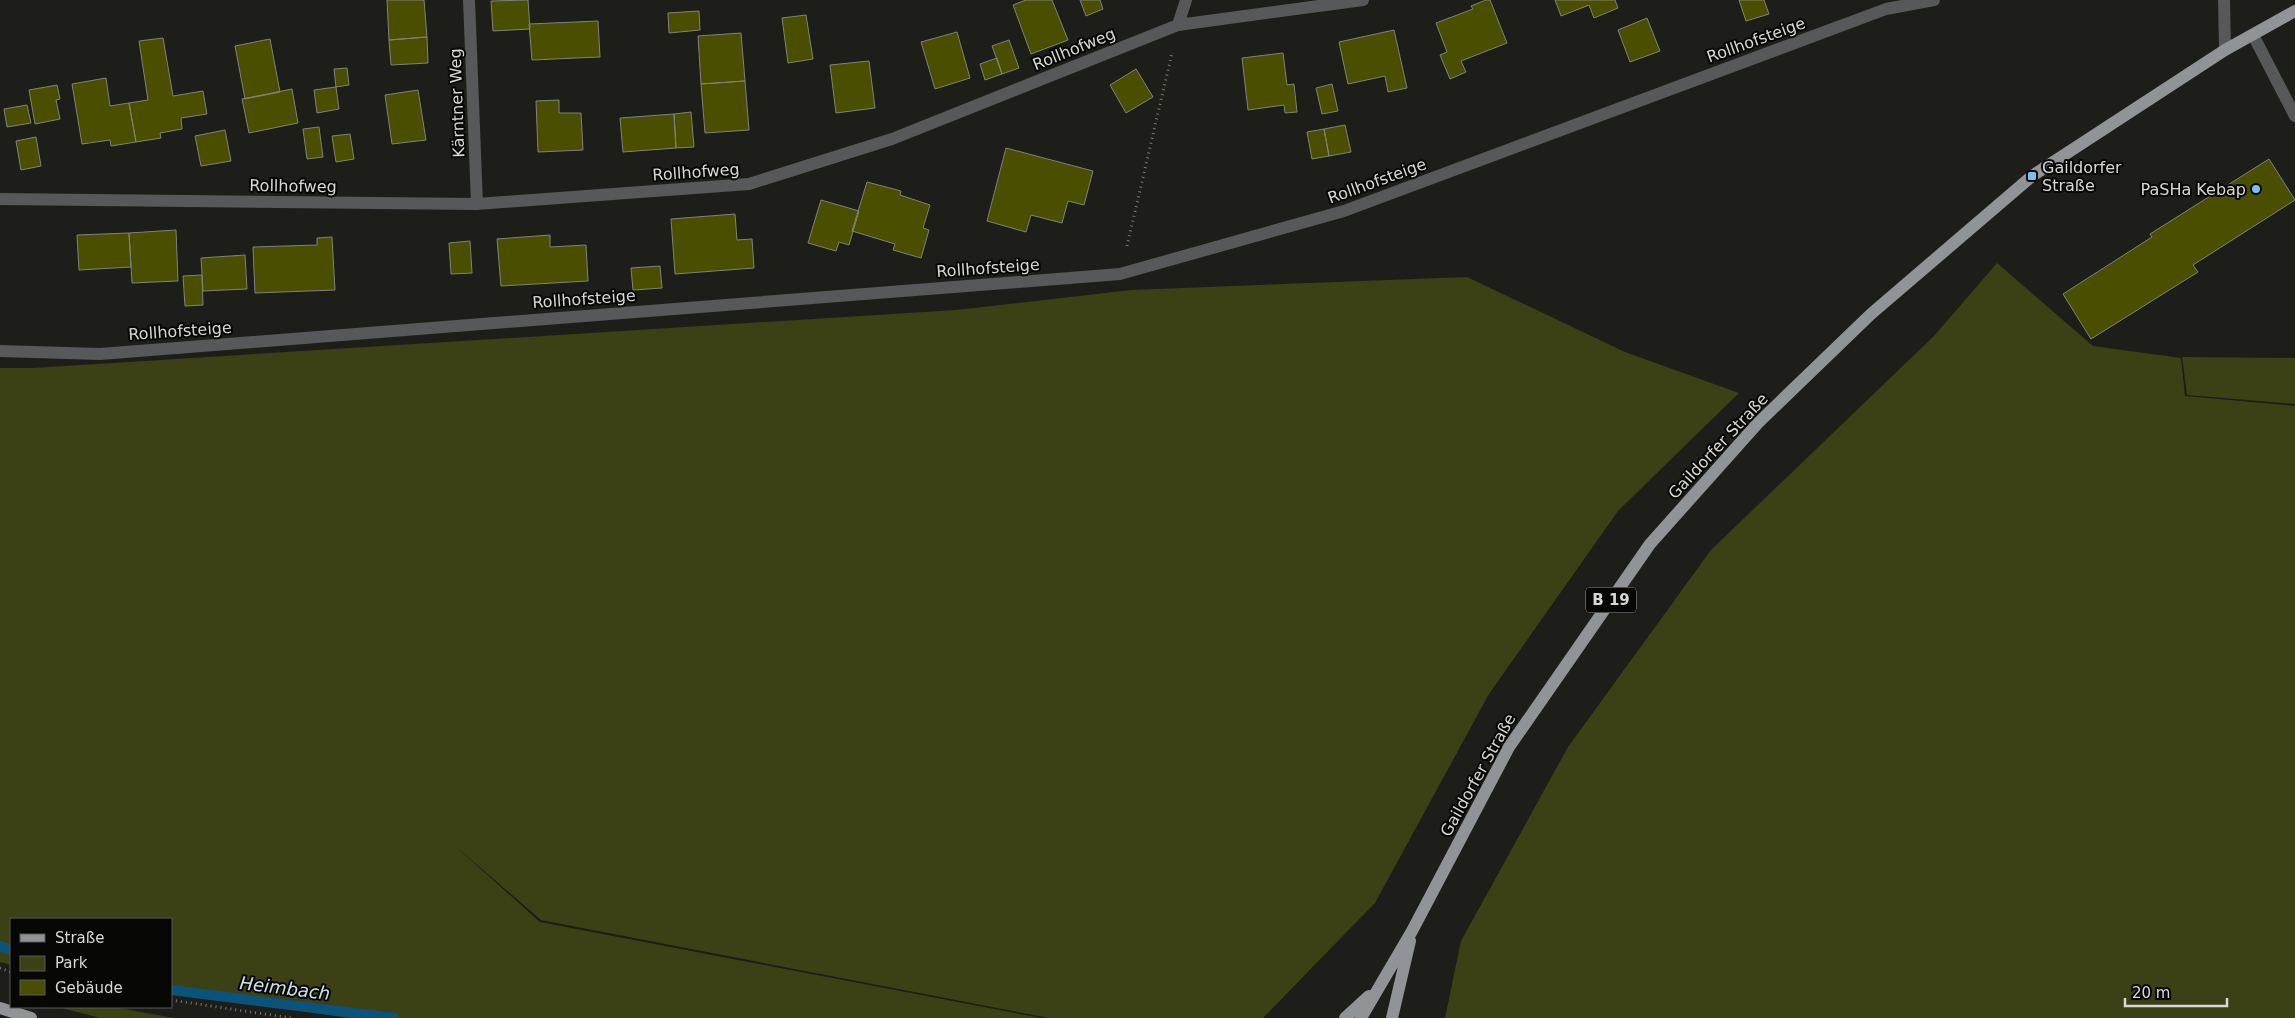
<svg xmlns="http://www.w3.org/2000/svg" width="2295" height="1018" viewBox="0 0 2295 1018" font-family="'DejaVu Sans',sans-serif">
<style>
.green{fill:#3c4015}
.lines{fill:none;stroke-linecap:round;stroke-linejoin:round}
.stream{stroke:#0a547b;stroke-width:10}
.building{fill:#4a4f00;stroke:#81827c}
.path{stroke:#797976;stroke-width:3;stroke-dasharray:1 4;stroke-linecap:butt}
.minor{stroke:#565859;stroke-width:12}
.primary{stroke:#909497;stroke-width:12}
.poi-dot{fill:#72c1f5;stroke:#070706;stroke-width:2}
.labels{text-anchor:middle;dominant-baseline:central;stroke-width:4;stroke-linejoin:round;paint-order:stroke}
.shield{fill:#070706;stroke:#999998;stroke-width:1}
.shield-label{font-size:15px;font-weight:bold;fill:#d8d8d6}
.street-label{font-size:16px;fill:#d8d8d6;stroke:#070706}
.poi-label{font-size:16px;fill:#d8d8d6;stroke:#070706;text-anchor:start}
.water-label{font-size:18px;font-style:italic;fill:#cee2f0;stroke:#070706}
</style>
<rect width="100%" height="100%" fill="#1d1d19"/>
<path class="green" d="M1997,263L2093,346L2181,358L2185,396L2295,406V1018H1445L1461,941L1568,747L1711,550L1934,336Z
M1467,277L1625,352L1739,393L1618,511L1489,694L1375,903L1263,1018H1049L541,920L454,845L540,922L1041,1018H349L171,992V919H11V965L0,962V368H33L956,310L1131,290Z
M2182,357L2295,358V404L2187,395Z
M58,1007H113L174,1018H100Z"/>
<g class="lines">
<path class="stream" d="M0,946L11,950
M171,990L394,1018"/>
</g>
<path class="building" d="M387,0H424L427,37L389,40Z
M528,0L530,29L493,31L491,1Z
M1026,0H1052L1068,40L1031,54L1013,5Z
M1080,0H1100L1103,9L1086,16Z
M1486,0H1490L1507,43L1461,61L1466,72L1450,79L1440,55L1447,52L1436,23L1473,9L1471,6Z
M1555,0H1615L1618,8L1594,18L1589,5L1561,16Z
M1739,0H1764L1769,14L1746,21Z
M699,11L700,30L669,33L668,13Z
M806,15L813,59L788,63L782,18Z
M1647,18L1660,51L1630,62L1618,30Z
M598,21L600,57L532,60L529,24Z
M1394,30L1407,88L1388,92L1385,76L1348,84L1339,42Z
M957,32L970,78L935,89L921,42Z
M741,33L745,81L701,84L698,36Z
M427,37L428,63L391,65L389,40Z
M163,38L173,96L203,91L207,114L181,118L182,129L160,133L161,138L136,142L129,103L148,100L139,41Z
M270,39L280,92L245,99L235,46Z
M1009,40L1019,68L1002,74L992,46Z
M1283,53L1287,85L1294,84L1297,112L1285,113L1284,105L1248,110L1242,58Z
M997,58L1002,74L985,80L980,64Z
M869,61L875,108L836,113L830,65Z
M347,68L349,85L336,87L334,69Z
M1136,69L1153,97L1126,113L1110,85Z
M106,78L110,106L129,103L136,142L111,146L110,140L82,144L72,84Z
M745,81L749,130L705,133L701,84Z
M1332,84L1338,111L1322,114L1316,88Z
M57,85L60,99L56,100L60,119L35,124L29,90Z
M336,87L339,109L317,113L314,90Z
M292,89L298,123L249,133L242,99Z
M418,90L426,140L392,144L385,95Z
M559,100V113H581L583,150L538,152L536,101Z
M27,105L31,123L7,127L4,109Z
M691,112L694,147L676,148L674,114Z
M674,114L676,148L623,152L620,118Z
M1345,125L1351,152L1329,156L1324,129Z
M319,127L323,157L307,159L303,129Z
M1324,129L1329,156L1312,159L1307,132Z
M225,130L231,161L201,166L195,136Z
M350,134L354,159L336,162L332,136Z
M36,137L41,166L21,170L16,141Z
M1006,148L1093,171L1084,205L1068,201L1062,223L1031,215L1026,232L987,221Z
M2269,159L2295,200L2193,265L2198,272L2091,339L2063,294L2152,237L2150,234Z
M867,182L901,191L900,195L930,205L923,228L929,230L921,258L893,250L895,244L852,231Z
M821,200L859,211L849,245L839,242L836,251L808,243Z
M735,214L737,240L752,239L754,268L675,274L671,219Z
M176,230L178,281L132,283L129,233Z
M129,233L131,267L79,270L77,235Z
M550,235V247L586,245L588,281L501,286L497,239Z
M332,237L335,290L255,293L253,247L317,245V238Z
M470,241L472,273L451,274L449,243Z
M245,255L247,289L203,291L201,258Z
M660,266L662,288L633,290L631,268Z
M202,275L203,305L185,306L183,276Z"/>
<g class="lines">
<path class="path" d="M1127,246L1172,53
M0,968L11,972
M171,1000L291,1018"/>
<path class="minor" d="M469,0L477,204
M2224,0L2225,50
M1178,25L1186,0
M2253,35L2295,116
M0,199L477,204L749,184L892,139L1178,25L1363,0
M0,351L100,354L1120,274L1344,211L1886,9L1934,0"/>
<path class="primary" d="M0,1008L31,1018
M1345,1018L1369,996
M1361,1018L1412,931L1509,747L1650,544L1758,423L1871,314L2032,176L2225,50L2295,11
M1392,1018L1410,941"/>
</g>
<g class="poi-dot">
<rect x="2027" y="171" width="10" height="10" rx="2.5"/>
<circle cx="2256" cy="189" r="5"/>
</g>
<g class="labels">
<rect class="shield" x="1586" y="587.5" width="50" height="25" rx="4"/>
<g class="shield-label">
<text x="1611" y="600">B 19</text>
</g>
<g class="street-label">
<text transform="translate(1756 40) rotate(-20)">Rollhofsteige</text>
<text transform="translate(1074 49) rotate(-22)">Rollhofweg</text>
<text transform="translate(457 103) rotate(-92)">Kärntner Weg</text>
<text transform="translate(696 172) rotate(-4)">Rollhofweg</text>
<text transform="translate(1377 181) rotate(-20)">Rollhofsteige</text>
<text transform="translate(293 186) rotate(1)">Rollhofweg</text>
<text transform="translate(988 268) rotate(-4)">Rollhofsteige</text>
<text transform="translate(584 299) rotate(-4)">Rollhofsteige</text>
<text transform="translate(180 331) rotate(-4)">Rollhofsteige</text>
<text transform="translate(1718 446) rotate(-47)">Gaildorfer Straße</text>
<text transform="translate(1478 775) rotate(-61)">Gaildorfer Straße</text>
</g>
<g class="poi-label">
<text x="2042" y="167">Gaildorfer<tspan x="2042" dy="18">Straße</tspan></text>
<text x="2246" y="189" text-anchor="end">PaSHa Kebap</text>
</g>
<g class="water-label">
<text transform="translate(285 988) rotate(7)">Heimbach</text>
</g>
</g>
<rect x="10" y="918" width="162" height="90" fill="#070706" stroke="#5b5b59"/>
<rect x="20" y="934" width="25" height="8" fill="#909497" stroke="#5b5b59"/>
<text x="55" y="943" font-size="15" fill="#d8d8d6">Straße</text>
<rect x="20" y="956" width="25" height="15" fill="#3c4015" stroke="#5b5b59"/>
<text x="55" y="968" font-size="15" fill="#d8d8d6">Park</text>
<rect x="20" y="980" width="25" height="15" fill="#4a4f00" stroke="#5b5b59"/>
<text x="55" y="993" font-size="15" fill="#d8d8d6">Gebäude</text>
<path d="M2125 998v8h102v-8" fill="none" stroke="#d8d8d6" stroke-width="2.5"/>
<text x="2132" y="998" font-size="15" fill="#d8d8d6" stroke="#070706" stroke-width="4" paint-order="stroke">20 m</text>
</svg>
